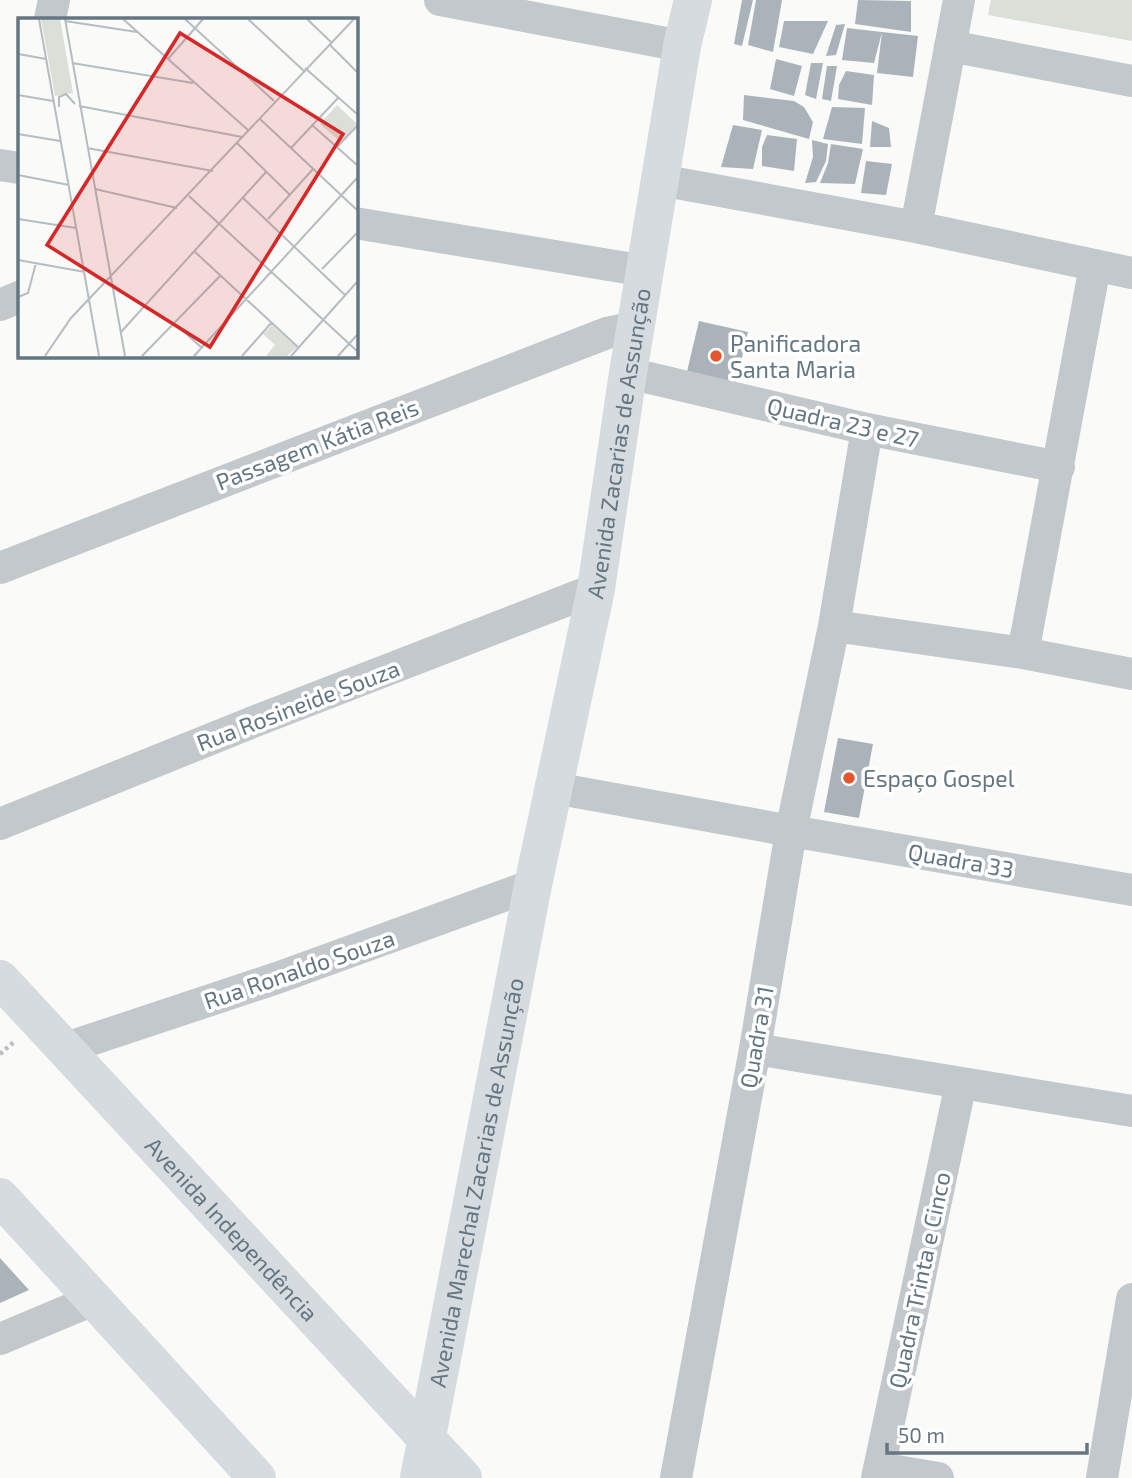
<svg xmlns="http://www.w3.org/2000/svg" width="1132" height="1478" viewBox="0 0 1132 1478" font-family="'Exo 2',sans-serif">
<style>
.green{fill:#dadfd7}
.building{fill:#aab3b9}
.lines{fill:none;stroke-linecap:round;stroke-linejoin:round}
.path{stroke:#bbbfc2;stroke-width:4.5;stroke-dasharray:3.5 3.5;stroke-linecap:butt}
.minor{stroke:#c3c8cc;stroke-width:32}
.major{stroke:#d6dbdf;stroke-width:38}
.poi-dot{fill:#e4572e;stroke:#fff;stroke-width:2.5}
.labels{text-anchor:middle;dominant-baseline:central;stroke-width:7;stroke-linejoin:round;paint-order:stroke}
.poi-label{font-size:23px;fill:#657683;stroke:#fff;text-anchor:start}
.street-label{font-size:23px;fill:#657683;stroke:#fff}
.inset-road{fill:none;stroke:#b5bdc2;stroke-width:2}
.view{fill:#d62828;fill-opacity:0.15;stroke:#d62828;stroke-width:3.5}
.inset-edge{fill:none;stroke:#657683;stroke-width:3.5}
</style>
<rect width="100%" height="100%" fill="#fafaf8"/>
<path class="green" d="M991,0H1132V41L988,15Z"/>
<path class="building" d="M742,0H753L742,46L734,44Z
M756,0H782L773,52L748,45Z
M858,0L911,1V32L855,24Z
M784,21H828L813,54L779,47Z
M845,24L836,55L826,56L836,25Z
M847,28L882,32L874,63L842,60Z
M882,32L918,36L913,77L877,73Z
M776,59L802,66L794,96L770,89Z
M811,63H823L816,99L805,95Z
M827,66H837L831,101L822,99Z
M846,71L874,75L872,105L838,99L839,85Z
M744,95L794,101L804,107L813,122L809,139L743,120Z
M832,107L865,108L862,144L823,139Z
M872,121L889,128L891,147H870Z
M733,125L762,130L753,169L721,167Z
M767,135L797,139L794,171L762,166V147Z
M812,140L828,144L826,161L816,182L805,183L813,157Z
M831,144L863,149L855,184L820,183L828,163Z
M866,161L892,164L886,195L861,193Z
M699,321L748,332L734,391L685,380Z
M838,738L873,744L859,818L824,812Z
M0,1258L29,1290L0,1303Z"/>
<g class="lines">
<path class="path" d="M0,1054L15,1041"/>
<path class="minor" d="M440,0L682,46
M50,19L54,0
M950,46L1132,81
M0,165L19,168
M660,180L916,227L1132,273
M355,223L645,271
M916,227L959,0
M0,305L19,297
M628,373L867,429L1059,467
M0,568L607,333L636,327
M834,626L1023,653L1132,674
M1023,653L1095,266
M554,788L791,831L1132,890
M0,824L258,720L596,589
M63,1049L277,978L533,885
M755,1049L1132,1111
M0,1339L93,1300
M879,1468L938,1478
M676,1478L755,1049L791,831L834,626L867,429
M877,1478L961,1083
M1102,1478L1132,1299"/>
<g class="major">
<path id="s1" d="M0,979L463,1478"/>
<path d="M0,1197L257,1478"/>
<path id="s2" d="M419,1478L533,885L596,589L628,373L682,46L693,0"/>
</g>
</g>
<g class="poi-dot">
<circle cx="716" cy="356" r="7"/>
<circle cx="849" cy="778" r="7"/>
</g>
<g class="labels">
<g class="poi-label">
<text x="730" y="343">Panificadora<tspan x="730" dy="26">Santa Maria</tspan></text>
<text x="863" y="778">Espaço Gospel</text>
</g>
<g class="street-label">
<text transform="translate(843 422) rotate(13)">Quadra 23 e 27</text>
<text transform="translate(317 444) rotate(-21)">Passagem Kátia Reis</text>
<text stroke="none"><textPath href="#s2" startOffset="1054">Avenida Zacarias de Assunção</textPath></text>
<text transform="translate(298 705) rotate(-21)">Rua Rosineide Souza</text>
<text transform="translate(961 860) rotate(10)">Quadra 33</text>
<text transform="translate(299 969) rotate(-19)">Rua Ronaldo Souza</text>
<text transform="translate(756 1037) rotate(-80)">Quadra 31</text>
<text stroke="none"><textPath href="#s2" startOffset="301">Avenida Marechal Zacarias de Assunção</textPath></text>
<text stroke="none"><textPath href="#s1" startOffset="341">Avenida Independência</textPath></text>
<text transform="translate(919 1280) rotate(-78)">Quadra Trinta e Cinco</text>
</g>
</g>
<g transform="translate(18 18)">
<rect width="340" height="340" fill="#fafaf8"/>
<path d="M23,1H42L55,75L37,78ZM319,87L339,106L323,124L302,106ZM254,307L279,329L269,338H248L257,327L245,316Z" fill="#dadfd7"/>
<path class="inset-road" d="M21,1L81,338M47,1L107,338M105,1L230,112M167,1L256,83M230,1L286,53M289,1L314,25M47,3L119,14M312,27L339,54M0,36L28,41M150,41L185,1M54,45L175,65M287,50L339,96M0,77L35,83M61,88L224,119M41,89V79L48,76L57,86M241,100L339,192M294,107L339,147M0,116L42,123M219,125L272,177M319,129L339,108M69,130L195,153M273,130L320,80M0,157L51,167M77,171L159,190M171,178L339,333M225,180L327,277M0,201L58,210M250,201L295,151M176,233L281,330M0,242L67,254M304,251L339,215M0,279L10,275L18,245M156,305L184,330M103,314L248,154M27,338L53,300L336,1M124,338L203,257M176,338L339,160M224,338L254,304M273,338L339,264M320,338L339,317"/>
<path class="view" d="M162,15L325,116L192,329L29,227Z"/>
<rect width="340" height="340" class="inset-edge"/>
</g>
<path d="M887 1443v10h200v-10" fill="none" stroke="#657683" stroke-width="3.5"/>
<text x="898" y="1443" font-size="21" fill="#657683" stroke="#ffffff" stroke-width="5" paint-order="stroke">50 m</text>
</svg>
